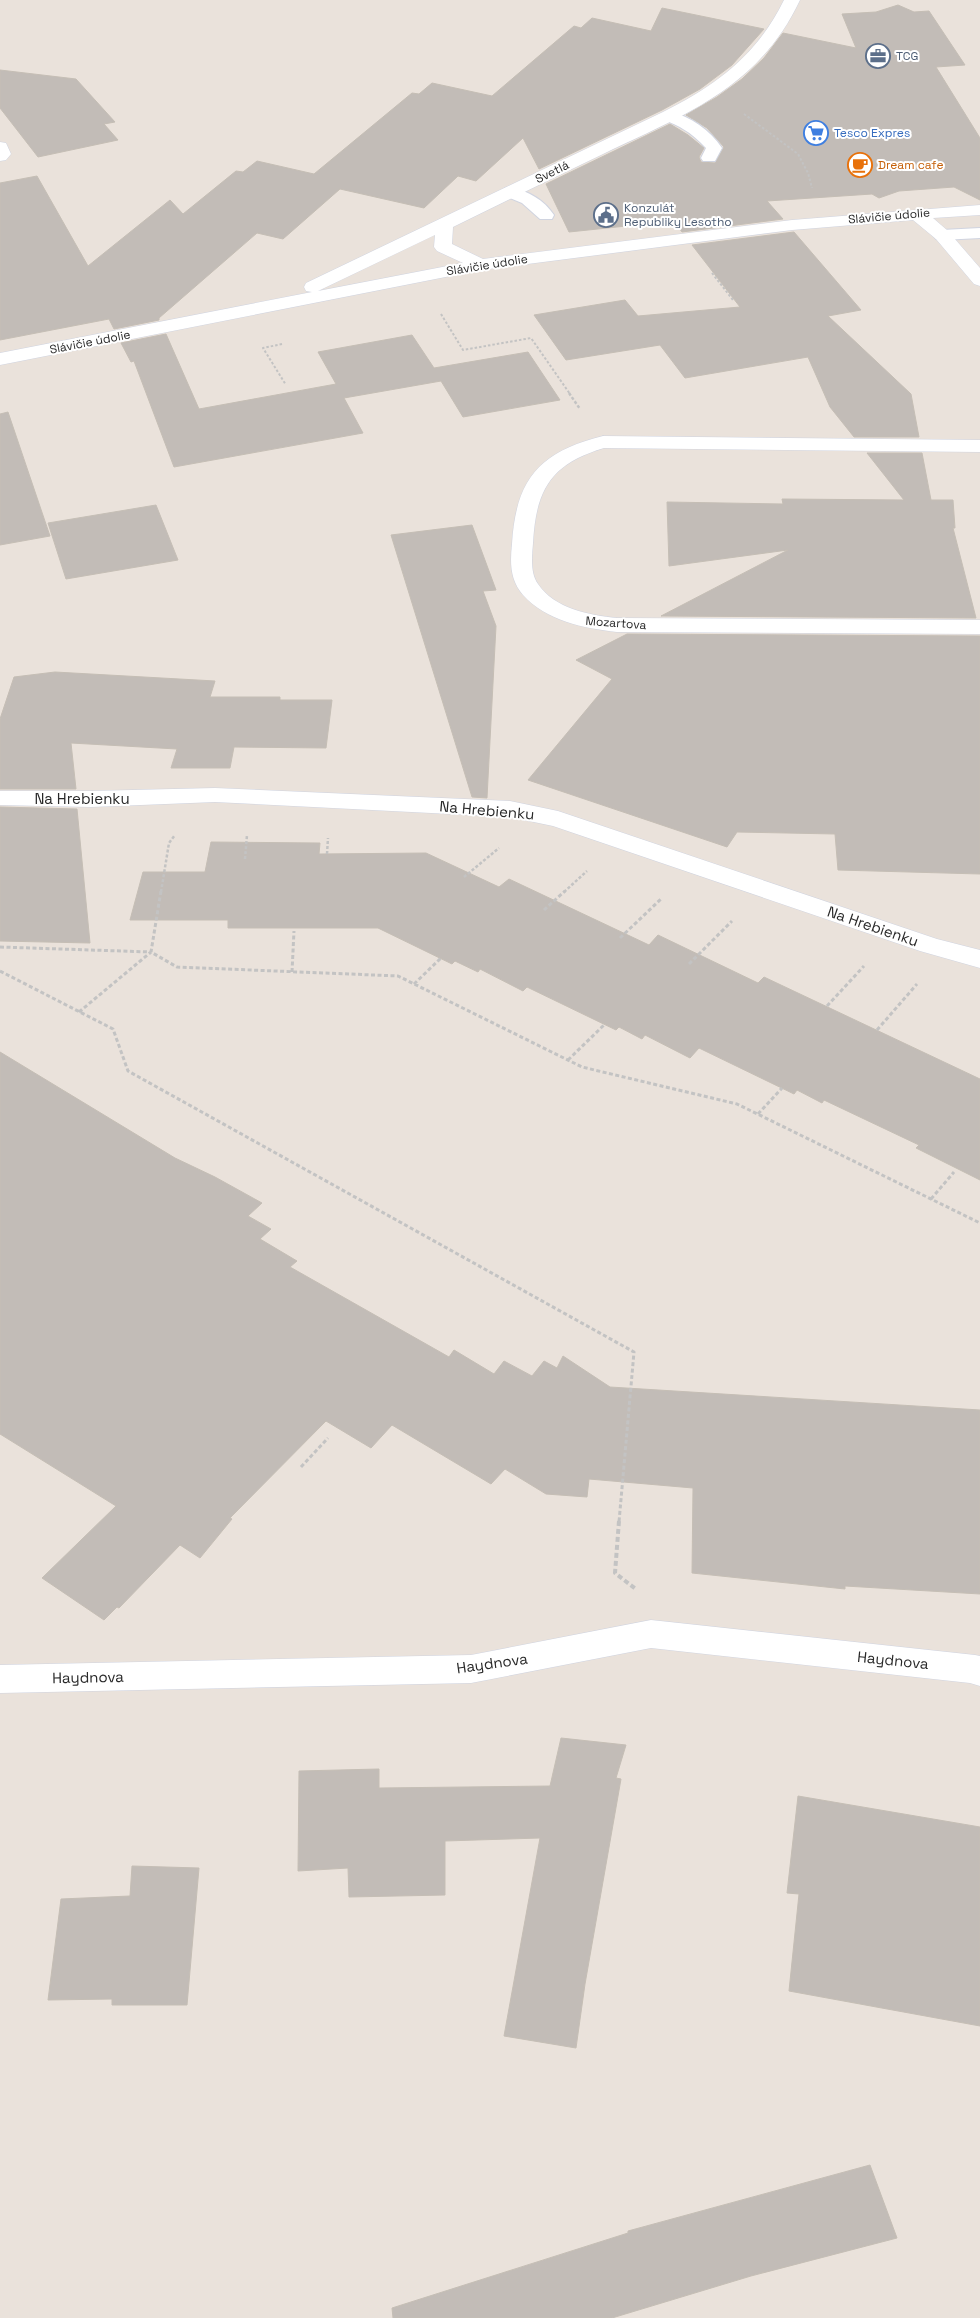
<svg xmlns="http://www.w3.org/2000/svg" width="980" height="2318" viewBox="0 0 980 2318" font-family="'Space Grotesk',sans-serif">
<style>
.building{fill:#c2bcb7;stroke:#c5beb5}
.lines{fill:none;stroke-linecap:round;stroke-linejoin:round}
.service-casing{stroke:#d0d4e0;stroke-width:2}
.minor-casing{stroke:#d0d4e0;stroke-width:1}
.path-far3{stroke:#c3c3c3;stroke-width:2;stroke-dasharray:2.5 2;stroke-linecap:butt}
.path-far2{stroke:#c3c3c3;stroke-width:2.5;stroke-dasharray:3 2;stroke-linecap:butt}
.path-far1{stroke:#c3c3c3;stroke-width:3;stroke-dasharray:4 2.5;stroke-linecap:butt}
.path{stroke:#c3c3c3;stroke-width:4;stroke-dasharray:5 3;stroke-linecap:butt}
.service{fill:#fff;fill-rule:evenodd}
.minor{fill:#fff;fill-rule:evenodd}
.labels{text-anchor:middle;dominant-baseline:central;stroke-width:4;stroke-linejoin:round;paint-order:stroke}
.far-service-label{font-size:12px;fill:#4e5e75;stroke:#fff;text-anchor:start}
.far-shop-label{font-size:12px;fill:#366cbe;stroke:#fff;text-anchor:start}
.far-food-label{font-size:12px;fill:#c56008;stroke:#fff;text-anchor:start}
.far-street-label{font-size:12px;fill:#282828;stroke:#fff}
.street-label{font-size:15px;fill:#282828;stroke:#fff}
</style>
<rect width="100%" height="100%" fill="#eae2db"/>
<path class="building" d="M898,5L914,12L929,11L965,65L936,67L980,138V200L954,187L899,191L879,198L872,194L767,201L783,219L682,232L674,221L569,232L546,184L670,124L688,135L704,148L699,157L701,162L715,163L724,147L707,128L686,115L717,97L742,79L764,58L783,33L856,48L842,14L876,12Z
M662,8L764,29L732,65L700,89L662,110L539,169L523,138L476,181L458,176L424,208L340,189L283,239L257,233L159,318V320L114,329L109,319L0,340V183L37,176L88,266L170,200L183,214L236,171L243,172L257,161L314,174L412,93L419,94L432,83L492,96L574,26L581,28L592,18L651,31Z
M0,70L76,79L115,122L104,124L118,140L38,157L0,108Z
M794,232L861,310L828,316L911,394L919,437H854L830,407L808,357L685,378L660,345L566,360L534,315L625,300L638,316L740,307L692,245Z
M166,334L199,409L336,384L318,352L412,335L434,368L528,352L560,400L463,417L441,381L344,398L363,433L174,467L134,361L131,362L121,343Z
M8,412L50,536L0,545V414Z
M867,453H922L931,500H953L955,528H953L976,618L661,616L788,550L669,566L667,502L783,504L782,499L904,500Z
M156,505L178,560L66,579L48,523Z
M472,525L496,590L483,591L496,626L487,798L472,797L391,535Z
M627,634L980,636V874L838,870L835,834L737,832L727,847L528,780L612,679L576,660Z
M55,672L215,681L210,697H280V700H332L326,748L234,747L230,768H171L177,749L71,743L76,789H0V719L14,677Z
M0,807L77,809L90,943L0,941Z
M211,842L320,843L319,854L426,853L499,887L509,879L649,945L658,935L758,983L764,977L980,1079V1180L916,1148L919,1145L824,1100L822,1103L797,1090L794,1094L699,1048L690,1058L645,1035L642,1039L619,1027L616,1030L527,987L523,991L480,969L478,972L455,961L452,964L378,928H228V920H130L143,872H205Z
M0,1052L175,1158L215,1177L262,1203L248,1216L271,1229L260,1239L297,1261L290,1267L449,1357L454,1350L494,1374L504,1361L532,1376L544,1361L557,1368L563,1356L610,1387L980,1410V1594L845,1586V1589L692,1573L693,1488L589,1479L587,1497L546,1494L505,1469L491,1484L392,1425L371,1448L326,1421L230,1518L232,1519L200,1558L180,1545L119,1608L117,1607L104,1620L42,1578L116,1506L0,1434Z
M561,1738L626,1745L616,1778L621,1779L585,1984L576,2048L504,2036L540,1838L445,1841V1895L349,1897L348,1868L298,1871L299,1771L379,1769V1788L550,1786Z
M798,1796L980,1827V2026L789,1991L799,1894L787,1893Z
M132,1866L199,1868L187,2005H112V1999L48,2000L61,1899L130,1896Z
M870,2165L897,2238L751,2276L612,2318H393L392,2308L628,2233V2231Z"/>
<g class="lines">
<defs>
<path id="service" d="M669,111C691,117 710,130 722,148L715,161H703L701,158L706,148C699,141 692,134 683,129C676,124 666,122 661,116L663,113Z
M511,187C528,191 544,200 554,215L552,219H540L522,203L505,196L503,192L505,188Z
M980,228V238L942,240L936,239L933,235L936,231L942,230Z"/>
<path id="minor" d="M784,0H800C758,89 684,115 601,155C551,179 502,203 453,227L452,244L483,259L792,220L980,205V215L933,218L948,231L980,268V286L974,284L936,239L913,220L792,230L481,270L0,365V353L312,292L306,291L304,287L306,283L663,112C717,85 757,55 784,0ZM435,235L434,247L437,251L463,263L318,291Z
M0,142L6,143L11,154L6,160L0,161Z
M603,436L980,440V452L604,448C551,464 536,489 533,543C532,556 530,573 538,584C555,609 589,615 617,618L980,620V634L617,632C583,628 547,621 523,595C510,580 510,563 512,544C516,479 539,452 603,436Z
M215,788L510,801L558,811L937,939L980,950V968L920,951L553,826L510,817L215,802L91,807L0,805V791H91Z
M651,1620L975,1655L980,1656V1686L970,1683L651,1648L471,1683L0,1693V1665L471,1655Z"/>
</defs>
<use href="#service" class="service-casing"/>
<use href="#minor" class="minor-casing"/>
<path class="path-far3" d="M744,114L798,154L808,173L812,188
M712,273L733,300
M441,314L463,350L531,338L570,394
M282,344L263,348L286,385"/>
<path class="path-far2" d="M569,393L580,409
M327,854L328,838
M245,859L247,835
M464,877L499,848
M161,892L169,843L175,835
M564,892L587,871"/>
<path class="path-far1" d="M161,891L151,952L177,967L398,976L582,1067L737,1104L980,1223
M544,910L565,891
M620,938L662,898
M0,947L151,952
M689,964L732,921
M0,971L113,1029L128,1071L634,1352L619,1522
M292,972L294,931
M414,984L441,958
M827,1006L864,966
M79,1012L151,952
M877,1030L917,984
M568,1060L604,1025
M758,1114L782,1088
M931,1199L954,1172
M301,1467L328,1438"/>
<path class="path" d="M619,1521L615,1573L637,1590"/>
<use href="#service" class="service"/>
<use href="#minor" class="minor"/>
</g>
<defs>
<symbol id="office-ring" viewBox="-11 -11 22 22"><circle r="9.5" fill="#fff" stroke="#5c6f8a" stroke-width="1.5"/><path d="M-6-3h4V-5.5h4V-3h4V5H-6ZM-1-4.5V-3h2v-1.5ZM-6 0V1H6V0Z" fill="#5c6f8a"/></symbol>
<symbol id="supermarket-ring" viewBox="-11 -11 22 22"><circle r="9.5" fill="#fff" stroke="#3f7fe0" stroke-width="1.5"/><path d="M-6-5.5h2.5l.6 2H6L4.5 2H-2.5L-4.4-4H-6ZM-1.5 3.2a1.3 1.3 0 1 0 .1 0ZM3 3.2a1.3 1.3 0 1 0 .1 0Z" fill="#3f7fe0"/></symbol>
<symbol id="cafe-ring" viewBox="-11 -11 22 22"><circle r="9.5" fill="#fff" stroke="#e8710a" stroke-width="1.5"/><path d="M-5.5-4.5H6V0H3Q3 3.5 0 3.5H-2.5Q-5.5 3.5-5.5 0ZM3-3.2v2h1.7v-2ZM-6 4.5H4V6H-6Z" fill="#e8710a"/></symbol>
<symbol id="civic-ring" viewBox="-11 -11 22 22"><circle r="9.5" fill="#fff" stroke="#5c6f8a" stroke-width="1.5"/><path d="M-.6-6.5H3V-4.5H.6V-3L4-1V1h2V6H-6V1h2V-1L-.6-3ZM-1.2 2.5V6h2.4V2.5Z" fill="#5c6f8a"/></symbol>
</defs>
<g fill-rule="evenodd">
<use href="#office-ring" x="864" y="42" width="28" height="28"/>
<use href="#supermarket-ring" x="802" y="119" width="28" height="28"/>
<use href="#cafe-ring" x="846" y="151" width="28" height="28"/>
<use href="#civic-ring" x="592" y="201" width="28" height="28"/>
</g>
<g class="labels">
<g class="far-service-label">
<text x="896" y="56">TCG</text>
<text x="624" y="208">Konzulát<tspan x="624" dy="14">Republiky Lesotho</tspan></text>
</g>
<g class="far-shop-label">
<text x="834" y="133">Tesco Expres</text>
</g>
<g class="far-food-label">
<text x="878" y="165">Dream cafe</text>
</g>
<g class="far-street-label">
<text transform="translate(552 172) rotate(-26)">Svetlá</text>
<text transform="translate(889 216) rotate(-5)">Slávičie údolie</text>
<text transform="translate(487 265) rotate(-9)">Slávičie údolie</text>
<text transform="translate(90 342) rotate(-11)">Slávičie údolie</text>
<text transform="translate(616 623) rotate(4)">Mozartova</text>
</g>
<g class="street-label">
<text x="82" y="798">Na Hrebienku</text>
<text transform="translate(487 810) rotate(5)">Na Hrebienku</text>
<text transform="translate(873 926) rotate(19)">Na Hrebienku</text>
<text transform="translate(893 1660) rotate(6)">Haydnova</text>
<text transform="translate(492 1663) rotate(-8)">Haydnova</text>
<text transform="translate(88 1677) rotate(-1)">Haydnova</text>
</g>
</g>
</svg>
